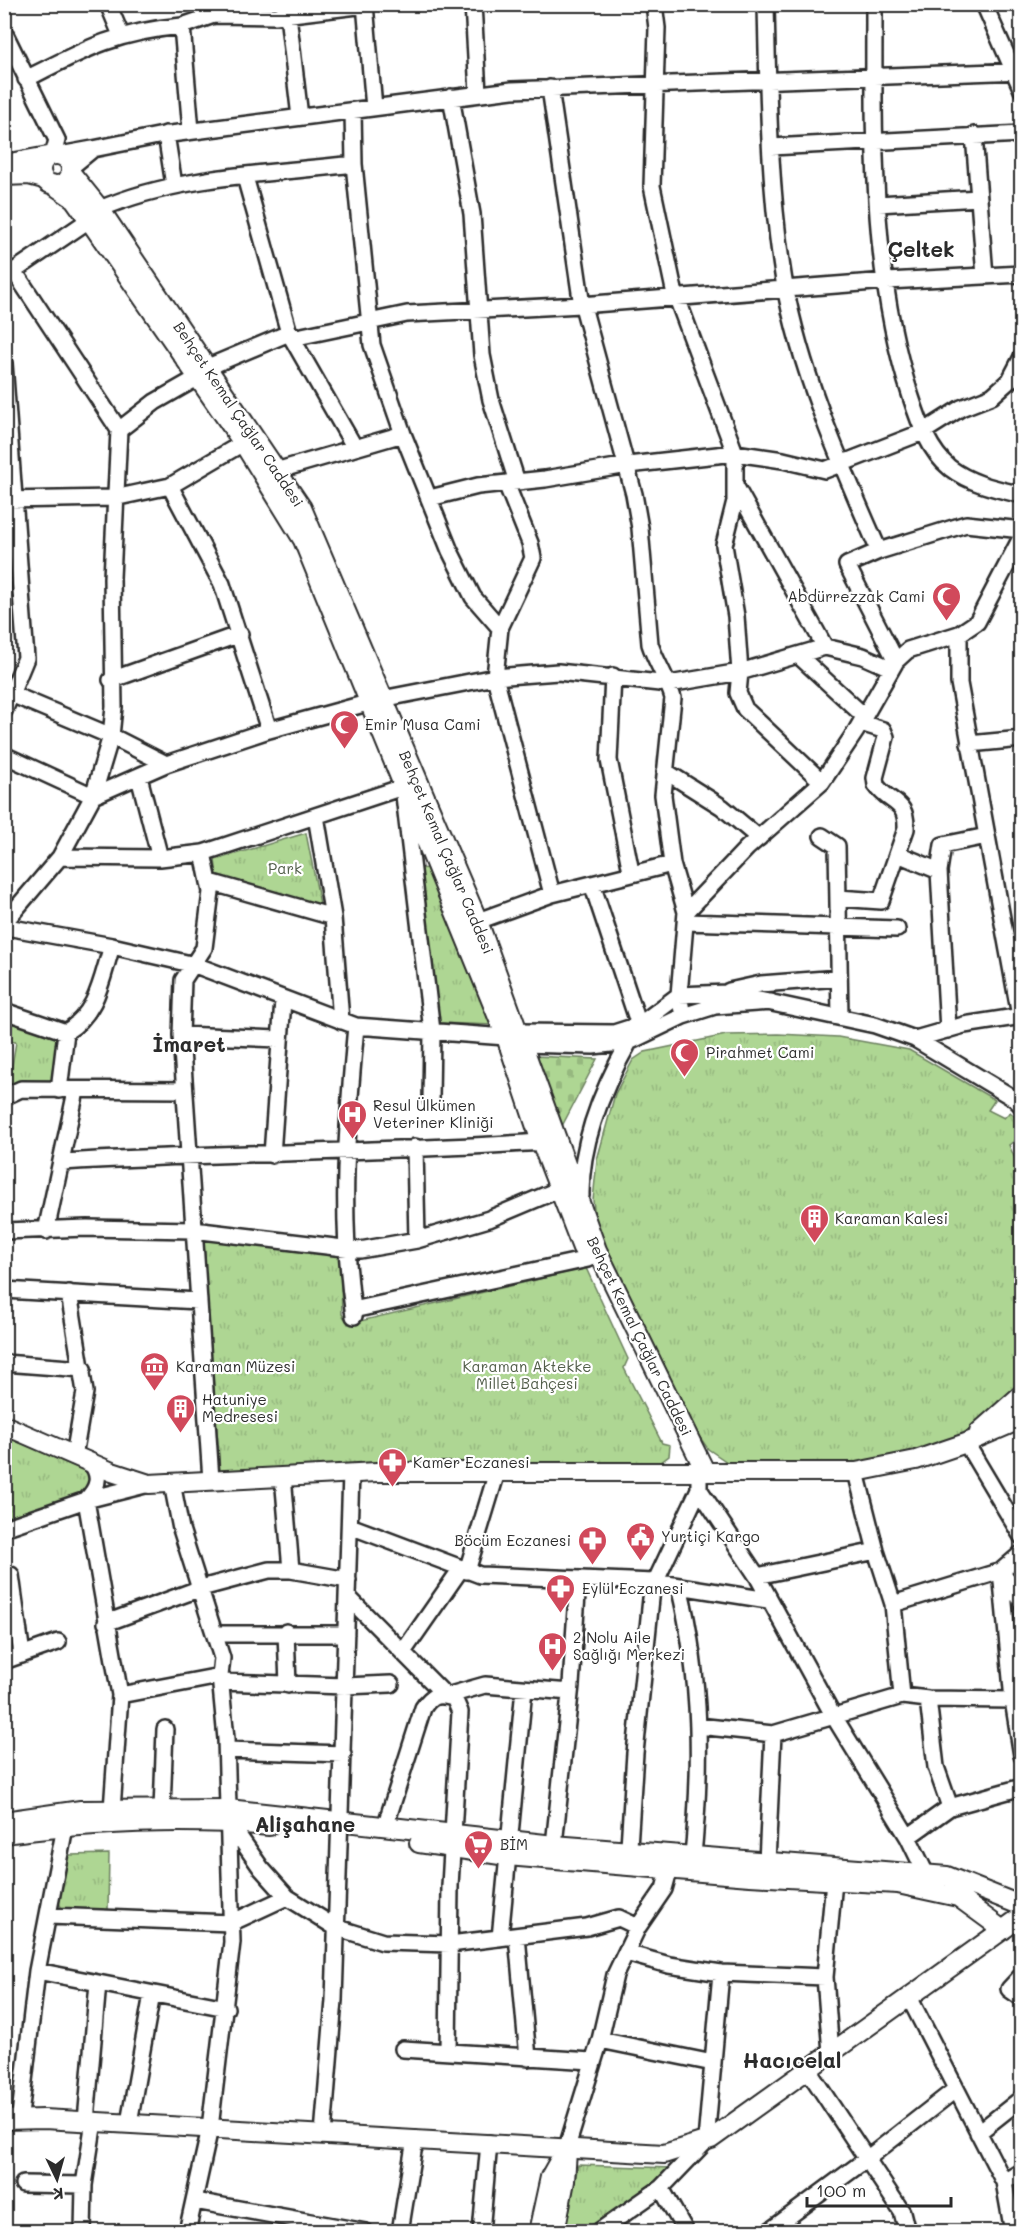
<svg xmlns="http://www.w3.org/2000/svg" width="1026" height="2236" viewBox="0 0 1026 2236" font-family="Mali,sans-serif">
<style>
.grass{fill:url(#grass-tufts);stroke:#6c805f;stroke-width:1.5}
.cemetery{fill:url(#cemetery-stones);stroke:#6c805f;stroke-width:1.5}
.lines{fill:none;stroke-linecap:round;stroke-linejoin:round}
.minor-casing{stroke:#2b2b2b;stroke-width:20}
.major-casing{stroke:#2b2b2b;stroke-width:22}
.minor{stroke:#fff;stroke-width:15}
.major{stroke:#fff;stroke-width:18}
.labels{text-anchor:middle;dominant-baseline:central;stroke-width:4.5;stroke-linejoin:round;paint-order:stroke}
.street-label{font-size:15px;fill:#2b2b2b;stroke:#fff}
.poi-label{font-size:15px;fill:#2b2b2b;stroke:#fff;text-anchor:start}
.park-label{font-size:15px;fill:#525e4a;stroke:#fff}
.district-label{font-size:21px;font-weight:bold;fill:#2b2b2b;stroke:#fff}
</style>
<defs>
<pattern id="grass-tufts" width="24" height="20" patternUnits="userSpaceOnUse" patternTransform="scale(1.5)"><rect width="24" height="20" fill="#aed693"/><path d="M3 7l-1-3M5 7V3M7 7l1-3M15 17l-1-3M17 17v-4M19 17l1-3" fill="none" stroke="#96b87f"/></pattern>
<pattern id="cemetery-stones" width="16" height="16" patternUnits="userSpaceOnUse" patternTransform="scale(1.5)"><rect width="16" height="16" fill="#aed693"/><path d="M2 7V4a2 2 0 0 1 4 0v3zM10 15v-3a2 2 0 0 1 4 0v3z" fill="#96b87f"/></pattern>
</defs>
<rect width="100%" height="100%" fill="#fff"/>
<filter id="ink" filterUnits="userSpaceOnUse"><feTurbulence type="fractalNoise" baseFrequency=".0167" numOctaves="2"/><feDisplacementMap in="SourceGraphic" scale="12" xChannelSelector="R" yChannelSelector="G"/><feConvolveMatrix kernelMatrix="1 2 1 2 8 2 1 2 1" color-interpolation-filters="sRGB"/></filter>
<g filter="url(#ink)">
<path class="grass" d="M306,833L320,904L314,906L217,875L215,860Z
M427,868L495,1025L439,1023L419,869Z
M4,1018L57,1035L53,1084L9,1083L16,1042L5,1041Z
M778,1034L838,1037L909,1050L995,1100L988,1110L1004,1118L1010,1112L1021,1122L1018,1126L1021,1136L1009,1145L1021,1172V1389L992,1416L948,1442L866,1465L733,1466L708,1449L699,1436L596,1226L593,1200L597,1160L615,1094L633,1060L645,1052L726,1035Z
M203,1240L340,1255L342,1314L348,1324L586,1268L628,1359L624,1368L662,1443L670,1445L669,1456L661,1462L220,1471Z
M4,1436L85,1469L90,1473L92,1490L5,1524Z
M109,1854L108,1911L63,1910L59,1903L66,1859L70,1855Z
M578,2165L672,2168L652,2189L591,2231H565Z"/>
<path class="cemetery" d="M533,1056L597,1059L560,1130Z"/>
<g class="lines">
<defs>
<path id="minor" d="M108,4L121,35
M365,4L374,108
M473,4L478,93
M654,4L657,28L652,186L674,290L735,453V501L724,545L736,616L740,672L738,693L745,709L822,782
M766,4C768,96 769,190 784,281C801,375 841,464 879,551L847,565L896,661
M874,4C874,134 870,273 911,397C919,422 929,451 950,468C971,484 997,489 1022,495
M984,4L1022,90
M288,15L300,117
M182,26L214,15L275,16L366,5
M4,32L57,140L53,155
M26,79C85,49 115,32 182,26L191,131
M550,88L581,299L634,494L640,528L650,644C656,663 668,679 673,698L663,795L672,864L686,912
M451,97L472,214L482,355L491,400L517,482
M353,111L354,164L372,345L403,434L450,551L473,597L500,628L495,677L552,894
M166,134L174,185
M974,135L985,276
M771,147L1022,134
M93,149L163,135L512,90L1022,71
M60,155L93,149L71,167
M245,177L289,333L355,448
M878,204L979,198
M100,209C179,175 269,174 354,164
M14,271L119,430
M6,272L14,271L89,220
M4,363L26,658L4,711
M279,470L403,434
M170,486L222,584L269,730
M736,487L825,647
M430,498L478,486L545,479L628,465L735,453L783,460L825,470L923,432L961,408L992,396L1010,380L1022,357
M4,500L114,498L170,486L243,443
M879,551L966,524L1022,530
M500,628L533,558L530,543L506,483
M959,634V683L1020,1016
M799,656L864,716
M613,676L609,760L631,872
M111,680L240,634
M4,691L111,736L166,764
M969,744L1022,739
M4,755L93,796L166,764L269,730L382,699L495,677L558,672L669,684L740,672L825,647L863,656L890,668
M665,771L722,807L759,838
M139,777L160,858
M316,816L333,917L341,1021
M822,836L837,846L840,1017
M203,853L211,892L204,948L183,980L181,1035L211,1480
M898,854L939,871L948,1030
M60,857L160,858L203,853L403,787L432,1031L431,1101
M939,871L943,845L987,836
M210,882L333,917
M592,884L639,1025
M838,898L881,901L906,829C907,799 890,805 876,785L875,778L886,737L883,730L861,723
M9,917L60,857L93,796L111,736L114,707L112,578L119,430L155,402L197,378L208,367L289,333L297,337L407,314L581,305L887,281L1022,274
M478,921L552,894L672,864
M686,922L897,929
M12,928L112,946L195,965L356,1026L506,1037L523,1044L593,1046L629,1042L683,1016L715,1006L771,1002
M729,991L761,984L839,978
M4,1011L66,1032
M683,1016L679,995L686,912L747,848L822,782L856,731L896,661L908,650L959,634L977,622L1022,536
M181,1035L279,1039
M509,1036L519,1032L614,1033L639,1025L679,995L726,993L875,1025L915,1039L1015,1099L1022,1106
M915,1039L964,1025L1022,1016
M59,1090L66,1032C98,1012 101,980 112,946
M4,1097L21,1089L184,1090
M415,1147L417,1240
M272,1155L283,1000
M63,1162C222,1152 382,1153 541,1142
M581,1196C580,1143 603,1088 629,1042
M4,1231L87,1228L193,1230L360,1250L417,1240L489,1219L560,1189
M46,1231L76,1091
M4,1290L198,1301
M69,1293L85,1392L74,1456
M353,1310L588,1259
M354,1316C339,1219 347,1123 356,1026
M4,1363L83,1369
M966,1443L1022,1537
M90,1462C102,1476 98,1488 86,1500L120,1695L112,1810
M856,1472L876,1551L893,1604L902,1696
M283,1476L291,1570
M172,1483L181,1529L222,1658L220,1676L226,1739L232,1942L210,2128L187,2232
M699,1489L757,1576L833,1715L908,1837L926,1874L927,1883
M350,1526L480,1575L654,1582L768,1600
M4,1528L86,1500L149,1484
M467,1571L497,1472
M1001,1571L1013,1700L1022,1756
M11,1575L22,1655
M757,1576L876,1551
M1005,1576L1022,1603
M679,1586C702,1680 702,1770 692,1865
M348,1597L446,1696L485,1685L570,1692
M893,1604L1001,1571L1022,1553
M106,1623L201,1588L269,1570H291L348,1580
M286,1632L288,1685
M215,1634H346
M403,1652L460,1570
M4,1661L58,1642
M220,1682L345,1686L391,1684
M120,1695L220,1676
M928,1699L936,1767L950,1807
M698,1726L773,1734L767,1862
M773,1734L902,1696L928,1699L1013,1700
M227,1750L343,1754
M162,1810L165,1729
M229,1822L261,1868L287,1897L335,1927L383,1942L450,1944L587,1927L619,1918L638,1927
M385,1827L423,1708C432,1694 438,1694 454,1698L460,1712L450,1886L448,2052
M908,1837L950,1807L1022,1787
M554,1845L571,1685L578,1579
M628,1862L635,1753L652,1589L699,1489V1480
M49,1916L231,1923L287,1897
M517,1936L528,2058
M500,1938L524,1689
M626,1953L669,1965L721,1973L825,1977
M37,1971L226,2008
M1022,1975L1009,1989L1022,1998
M909,1997L1004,2182L1013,2232
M600,2040L713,2063
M403,2049L592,2061
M831,2053L825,1977L834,1881
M808,2070L902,2212L907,2232
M20,2115L37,1971L65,1827
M86,2121L98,1983
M129,2123L152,1994
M978,2133L1022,2098
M323,2134L334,2000L351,1473
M567,2147L600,2040L615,1975L638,1927L664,1889L672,1860
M1004,2182L1022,2171
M23,2184L84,2185
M661,2188L686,2232
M195,2201L366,2232
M83,2232L84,2185L94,2121
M400,2232L415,2139
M481,2232L489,2143
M598,2232L661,2188L706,2141L721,1973
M768,2232L868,2158L956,2089"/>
<path id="major" d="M41 170a15 15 0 1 1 30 0a15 15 0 1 1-30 0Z
M4,164L48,156
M71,173L100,209L302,508L478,921L597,1250L705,1471
M4,176L29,175L44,179
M52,184L74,199L89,220L243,443L303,540L506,1037L541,1142L582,1248
M4,1425L112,1472L149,1484L377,1472H856L916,1460L966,1443L1022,1419
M979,1432L1022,1394
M4,1821L81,1810L228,1809L554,1845L947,1876L1022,1906
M4,1834C91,1823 182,1818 269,1826
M419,1843L507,1856L750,1876L898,1884L958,1897L1003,1930
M4,2120L44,2119L664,2154L711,2139L1022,1916
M538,2232L550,2177L567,2147
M555,2232L565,2181L567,2152"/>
</defs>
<use href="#minor" class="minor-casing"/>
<use href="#major" class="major-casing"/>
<use href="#minor" class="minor"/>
<use href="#major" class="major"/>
</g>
</g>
<defs>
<symbol id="mosque-pin" viewBox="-11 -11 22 30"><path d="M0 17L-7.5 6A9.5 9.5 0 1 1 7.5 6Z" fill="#d1495b" stroke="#fff"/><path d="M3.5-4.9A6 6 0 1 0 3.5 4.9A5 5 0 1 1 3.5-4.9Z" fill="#fff"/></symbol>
<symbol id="hospital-pin" viewBox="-11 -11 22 30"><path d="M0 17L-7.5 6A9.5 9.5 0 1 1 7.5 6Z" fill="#d1495b" stroke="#fff"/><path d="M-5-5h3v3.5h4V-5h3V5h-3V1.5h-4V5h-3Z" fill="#fff"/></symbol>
<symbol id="building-pin" viewBox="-11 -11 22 30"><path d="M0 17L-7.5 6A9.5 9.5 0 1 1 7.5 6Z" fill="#d1495b" stroke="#fff"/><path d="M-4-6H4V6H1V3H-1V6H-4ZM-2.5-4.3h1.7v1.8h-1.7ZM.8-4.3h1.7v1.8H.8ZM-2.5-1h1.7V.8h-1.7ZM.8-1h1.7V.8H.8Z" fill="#fff"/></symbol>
<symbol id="museum-pin" viewBox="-11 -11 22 30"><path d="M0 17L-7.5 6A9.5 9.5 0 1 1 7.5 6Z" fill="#d1495b" stroke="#fff"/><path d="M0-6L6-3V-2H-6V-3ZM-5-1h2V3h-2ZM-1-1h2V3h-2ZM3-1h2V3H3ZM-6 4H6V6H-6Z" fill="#fff"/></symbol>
<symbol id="pharmacy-pin" viewBox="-11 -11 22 30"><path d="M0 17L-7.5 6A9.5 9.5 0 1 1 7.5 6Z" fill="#d1495b" stroke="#fff"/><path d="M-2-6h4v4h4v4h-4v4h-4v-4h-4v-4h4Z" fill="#fff"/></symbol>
<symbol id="civic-pin" viewBox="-11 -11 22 30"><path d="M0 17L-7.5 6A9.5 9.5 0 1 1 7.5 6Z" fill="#d1495b" stroke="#fff"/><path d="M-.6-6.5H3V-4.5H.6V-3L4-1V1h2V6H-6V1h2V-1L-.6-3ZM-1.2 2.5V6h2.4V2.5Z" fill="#fff"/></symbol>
<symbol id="supermarket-pin" viewBox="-11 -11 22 30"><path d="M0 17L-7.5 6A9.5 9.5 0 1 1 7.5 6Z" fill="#d1495b" stroke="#fff"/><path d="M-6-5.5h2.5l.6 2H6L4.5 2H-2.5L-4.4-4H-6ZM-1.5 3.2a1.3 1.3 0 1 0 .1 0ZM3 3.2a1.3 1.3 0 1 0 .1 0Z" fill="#fff"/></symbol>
</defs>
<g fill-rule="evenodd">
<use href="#mosque-pin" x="930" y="580" width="33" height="45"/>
<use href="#mosque-pin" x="328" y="708" width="33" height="45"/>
<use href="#mosque-pin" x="668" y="1036" width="33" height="45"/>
<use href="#hospital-pin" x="336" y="1098" width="33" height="45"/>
<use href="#building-pin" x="798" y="1202" width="33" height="45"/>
<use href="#museum-pin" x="138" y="1350" width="33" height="45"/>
<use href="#building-pin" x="164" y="1392" width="33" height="45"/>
<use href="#pharmacy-pin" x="376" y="1446" width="33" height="45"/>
<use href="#civic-pin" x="624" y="1520" width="33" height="45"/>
<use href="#pharmacy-pin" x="576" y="1524" width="33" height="45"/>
<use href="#pharmacy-pin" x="544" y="1572" width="33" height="45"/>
<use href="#hospital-pin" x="536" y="1630" width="33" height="45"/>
<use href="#supermarket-pin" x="462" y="1828" width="33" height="45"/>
</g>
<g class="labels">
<g class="street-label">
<text transform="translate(239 414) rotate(56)">Behçet Kemal Çağlar Caddesi</text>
<text transform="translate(447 852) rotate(67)">Behçet Kemal Çağlar Caddesi</text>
<text transform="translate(640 1336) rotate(64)">Behçet Kemal Çağlar Caddesi</text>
</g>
<g class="poi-label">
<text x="925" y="596" text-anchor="end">Abdürrezzak Cami</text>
<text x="365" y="724">Emir Musa Cami</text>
<text x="706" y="1052">Pirahmet Cami</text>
<text x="373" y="1105">Resul Ülkümen<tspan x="373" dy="17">Veteriner Kliniği</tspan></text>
<text x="835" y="1218">Karaman Kalesi</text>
<text x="176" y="1366">Karaman Müzesi</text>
<text x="202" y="1399">Hatuniye<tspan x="202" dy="17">Medresesi</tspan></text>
<text x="413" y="1462">Kamer Eczanesi</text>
<text x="661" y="1536">Yurtiçi Kargo</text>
<text x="571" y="1540" text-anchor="end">Böcüm Eczanesi</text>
<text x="582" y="1588">Eylül Eczanesi</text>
<text x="573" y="1637">2 Nolu Aile<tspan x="573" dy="17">Sağlığı Merkezi</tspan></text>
<text x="500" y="1844">BİM</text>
</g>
<g class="park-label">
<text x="285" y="868">Park</text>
<text x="527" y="1366">Karaman Aktekke<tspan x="527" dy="17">Millet Bahçesi</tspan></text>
</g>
<g class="district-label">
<text x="921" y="248">Çeltek</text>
<text x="189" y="1043">İmaret</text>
<text x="305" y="1823">Alişahane</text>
<text x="792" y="2059">Hacıcelal</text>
</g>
</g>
<rect width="1026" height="2236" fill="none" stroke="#fff" stroke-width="24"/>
<rect x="12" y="12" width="1002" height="2212" fill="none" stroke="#2b2b2b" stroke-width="2" filter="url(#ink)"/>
<g transform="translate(57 2179) rotate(175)" stroke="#ffffff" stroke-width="4.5" paint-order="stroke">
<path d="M0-4.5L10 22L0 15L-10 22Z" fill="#2b2b2b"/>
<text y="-9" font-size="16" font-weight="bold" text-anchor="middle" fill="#2b2b2b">K</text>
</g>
<path d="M807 2197v9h144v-9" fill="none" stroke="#2b2b2b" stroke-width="3"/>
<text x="816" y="2197" font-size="18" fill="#2b2b2b" stroke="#ffffff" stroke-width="4.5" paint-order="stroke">100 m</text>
</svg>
